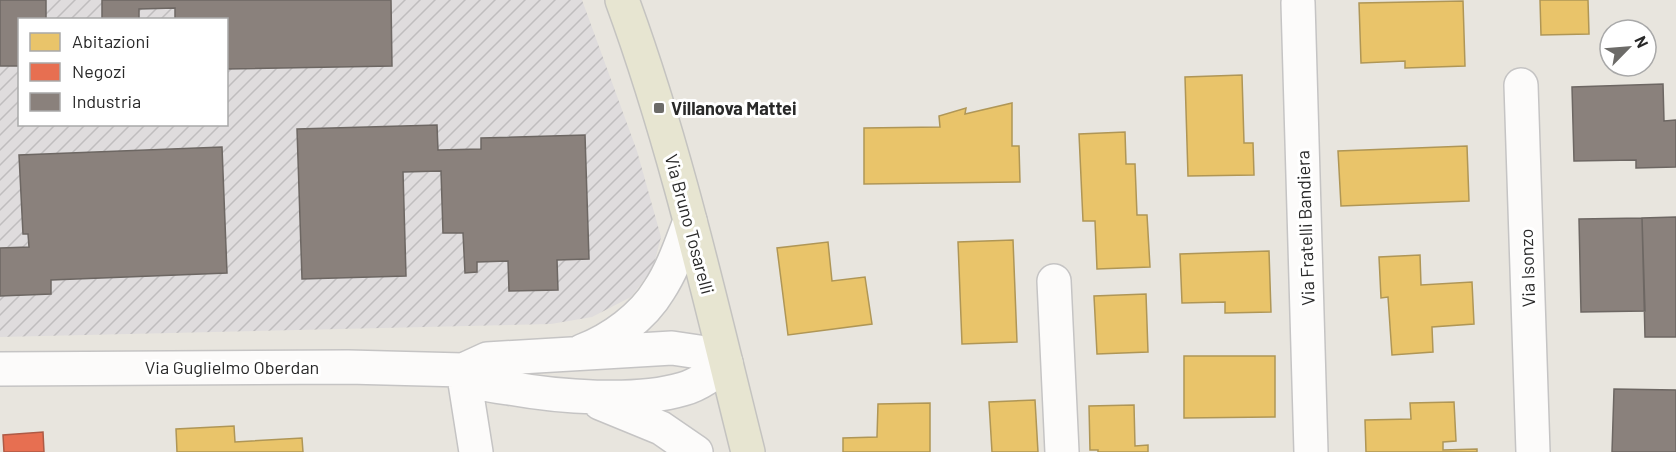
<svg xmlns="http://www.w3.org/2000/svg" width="1676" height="452" viewBox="0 0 1676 452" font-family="Barlow,sans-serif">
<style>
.industrial{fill:url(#industrial-furrows);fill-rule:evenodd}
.homes{fill:#e9c46a;stroke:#af9656;stroke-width:1.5}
.shops{fill:#e76f51;stroke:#ae5a45;stroke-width:1.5}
.industry{fill:#8a817c;stroke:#6d6763;stroke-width:1.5}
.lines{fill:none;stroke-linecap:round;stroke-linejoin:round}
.minor-casing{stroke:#c5c4c4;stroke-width:36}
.major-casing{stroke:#c4c3c0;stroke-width:36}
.minor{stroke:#fcfbfa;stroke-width:33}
.major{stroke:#e7e5d1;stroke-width:33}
.poi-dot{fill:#6c6b68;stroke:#fff;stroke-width:2}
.labels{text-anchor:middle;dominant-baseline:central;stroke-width:6;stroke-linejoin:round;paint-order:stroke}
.poi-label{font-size:18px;font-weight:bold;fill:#292929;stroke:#fff;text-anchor:start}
.street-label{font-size:18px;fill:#292929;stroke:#fff}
</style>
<defs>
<pattern id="industrial-furrows" width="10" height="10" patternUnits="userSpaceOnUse" patternTransform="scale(1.5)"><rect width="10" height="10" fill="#dfdcdd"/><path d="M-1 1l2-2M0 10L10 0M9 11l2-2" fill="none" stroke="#bfbdbe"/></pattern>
</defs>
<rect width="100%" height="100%" fill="#e8e5de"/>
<path class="industrial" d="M0,0H582L637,151L661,237L653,268L631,297L592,317L551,324L0,337ZM20,20H226V124H20Z"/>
<path class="homes" d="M1540,0H1588L1589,34L1541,35Z
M1463,1L1465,66L1405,68V61L1361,63L1359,3Z
M1242,75L1244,143H1253L1254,175L1188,176L1185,77Z
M1012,103V146H1019L1020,182L864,184V128L940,127L939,116L966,108L965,114Z
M1125,132L1126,164H1135L1137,215H1147L1150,267L1097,269L1095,221H1083L1079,134Z
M1467,146L1469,201L1341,206L1338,151Z
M1013,240L1017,342L962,344L958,242Z
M828,242L832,281L865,277L872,324L788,335L777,248Z
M1269,251L1271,312L1225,313V302L1182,303L1180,254Z
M1420,255L1421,285L1472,282L1474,324L1432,327L1433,352L1392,355L1388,297L1381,298L1379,257Z
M1146,294L1148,352L1097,354L1094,296Z
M1184,356H1275V417L1184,418Z
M1035,400L1038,452H992L989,402Z
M1454,402L1456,441L1443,442V450L1477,449V452H1366L1365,420L1411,419L1410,403Z
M930,403V452H843V438L877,437L878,404Z
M1134,405L1135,446L1148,445V452H1098V450H1090L1089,406Z
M234,426L235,442L302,438L303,452H177L176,429Z"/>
<path class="shops" d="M43,432L44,452H4L3,435Z"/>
<path class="industry" d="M0,0H46V20H20V66H0Z
M102,0H391L392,66L226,69V20H175V8L139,9V20H102Z
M1663,84L1664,121L1676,120V167L1636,168V160L1574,161L1572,87Z
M437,125L438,150L481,149V138L585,135L589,259L557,260L558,290L509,291L508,261L477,262V272L465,273L463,233H443L441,171L403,172L406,276L302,279L297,129Z
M222,147L227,273L51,280V294L0,296V248L29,247L28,234H23L19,155Z
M1676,217V337H1645L1642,218Z
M1642,218L1645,311L1581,312L1579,219Z
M1614,389L1676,390V452H1612Z"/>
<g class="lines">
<defs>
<path id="minor" d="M1298,3L1311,452
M1521,85L1533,452
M1054,281L1062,452
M582,351C611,340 643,317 659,290C673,269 681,244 690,221
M0,369L348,367L463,370L487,359L672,348L699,352L726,363C713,374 700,384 683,389C636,403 558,397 509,388C501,387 490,386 482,383C476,380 469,374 463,370
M463,370L476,452
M600,403L661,428L696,452"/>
<path id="major" d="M622,0C676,147 710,300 748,452"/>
</defs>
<use href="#minor" class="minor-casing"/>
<use href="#major" class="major-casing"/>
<use href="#minor" class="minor"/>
<use href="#major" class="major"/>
</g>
<rect class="poi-dot" x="653" y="102" width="12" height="12" rx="3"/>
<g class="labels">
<g class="poi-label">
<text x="671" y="108">Villanova Mattei</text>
</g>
<g class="street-label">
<text transform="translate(690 224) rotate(75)">Via Bruno Tosarelli</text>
<text transform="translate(1305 228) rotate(-92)">Via Fratelli Bandiera</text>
<text transform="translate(1527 268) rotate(-92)">Via Isonzo</text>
<text x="232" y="367">Via Guglielmo Oberdan</text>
</g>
</g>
<rect x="18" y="18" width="210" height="108" fill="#ffffff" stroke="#a9a9a9" stroke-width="1.5"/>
<rect x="30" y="33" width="30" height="18" fill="#e9c46a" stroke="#a9a9a9" stroke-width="1.5"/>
<text x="72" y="48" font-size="18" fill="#292929">Abitazioni</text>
<rect x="30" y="63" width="30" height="18" fill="#e76f51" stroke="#a9a9a9" stroke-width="1.5"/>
<text x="72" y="78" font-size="18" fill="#292929">Negozi</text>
<rect x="30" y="93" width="30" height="18" fill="#8a817c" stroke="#a9a9a9" stroke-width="1.5"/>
<text x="72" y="108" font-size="18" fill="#292929">Industria</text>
<g transform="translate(1628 48) rotate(65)"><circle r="28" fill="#ffffff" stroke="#a9a9a9" stroke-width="1.5"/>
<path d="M0-4.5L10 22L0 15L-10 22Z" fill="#6c6b68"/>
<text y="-9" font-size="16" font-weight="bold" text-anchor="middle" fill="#292929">N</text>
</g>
</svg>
